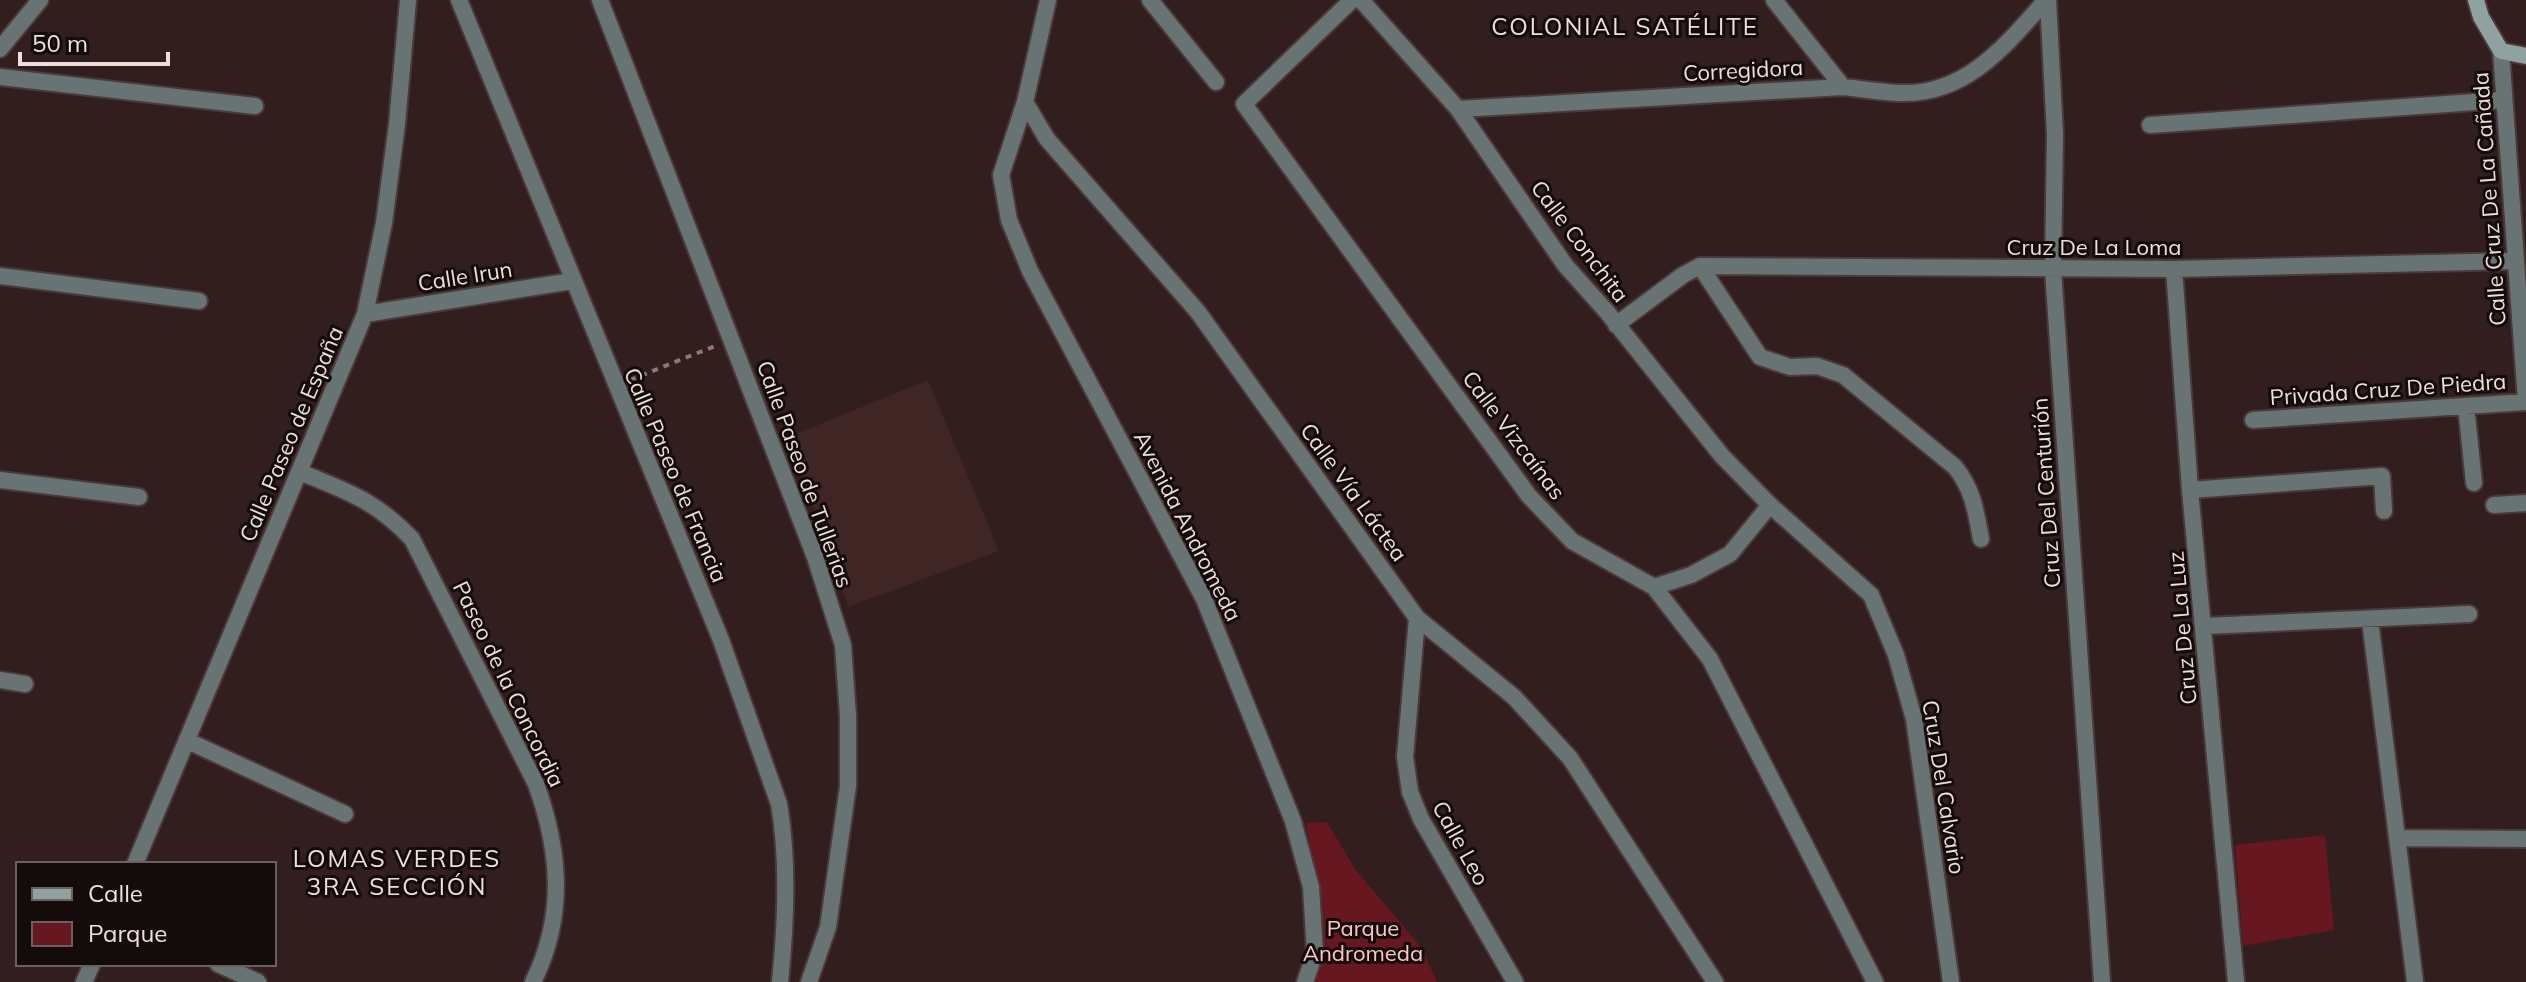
<svg xmlns="http://www.w3.org/2000/svg" width="2526" height="982" viewBox="0 0 2526 982" font-family="Mulish,sans-serif">
<style>
.built{fill:#402525}
.green{fill:#661720}
.lines{fill:none;stroke-linecap:round;stroke-linejoin:round}
.street-casing{stroke:#4c3939;stroke-width:20}
.secondary-casing{stroke:#4c3939;stroke-width:20}
.path{stroke:#8a7978;stroke-width:4;stroke-dasharray:6 6;stroke-linecap:butt}
.street{stroke:#687474;stroke-width:16}
.secondary{stroke:#8fa2a1;stroke-width:16}
.labels{text-anchor:middle;dominant-baseline:central;stroke-width:6;stroke-linejoin:round;paint-order:stroke}
.street-label{font-size:22px;fill:#eddfde;stroke:#140b0b}
.park-label{font-size:22px;fill:#fcc5c4;stroke:#140b0b}
.neighbourhood-label{font-size:24px;letter-spacing:2px;fill:#eddfde;stroke:#140b0b}
</style>
<rect width="100%" height="100%" fill="#321e1e"/>
<path class="built" d="M928,380L999,551L848,607L829,546L786,438Z"/>
<path class="green" d="M1327,822L1355,869L1421,947L1437,982H1311L1320,898L1306,823Z
M2325,835L2334,930L2243,946L2235,845Z"/>
<g class="lines">
<defs>
<path id="street" d="M459,0L721,640L779,804C789,862 786,924 780,982
M600,0L815,557L843,645L848,716V786L828,927L809,982
M1048,0L1025,102L1001,175L1009,220L1030,271L1204,599L1293,821L1311,887L1315,953L1305,982
M1150,0L1216,82
M1352,0L1244,104L1529,496L1572,541L1654,587L1710,659L1875,982
M1361,0L1458,109L1565,265L1607,312L1722,456L1770,505L1871,595L1896,655L1914,719L1951,982
M1774,0L1843,87
M2048,0L2055,134L2053,270L2102,982
M0,49L40,0
M2501,51L2526,401
M0,77L255,106
M1025,102L1047,139L1198,312L1417,618L1514,697L1570,758L1715,982
M1458,109L1843,87C1861,89 1880,92 1899,93C1966,96 2006,45 2046,0
M2150,125L2503,100
M1700,266L1760,357L1790,367L1817,366L1843,375L1955,467C1973,489 1976,512 1981,539
M2174,269L2190,490L2236,982
M0,276L199,301
M365,314L572,281
M1616,325L1683,275L1700,266L2174,269L2514,261
M2466,406L2474,483
M2253,420L2526,402
M300,472C348,492 375,500 412,539L536,784C560,851 566,915 533,982
M0,480L139,497
M2190,490L2382,476L2384,511
M2494,505L2526,503
M1654,587L1691,575L1730,554L1770,505
M1417,618L1405,757L1410,792L1421,819L1515,982
M2370,620L2415,982
M2205,626L2469,614
M0,680L25,684
M188,741L345,814
M2399,838L2525,839
M135,864L365,314L384,223L397,124L408,0
M218,964L258,982
M84,982L92,964"/>
<path id="secondary" d="M2476,0L2481,17L2501,51L2526,56"/>
</defs>
<use href="#street" class="street-casing"/>
<use href="#secondary" class="secondary-casing"/>
<path class="path" d="M630,380L715,346"/>
<use href="#street" class="street"/>
<use href="#secondary" class="secondary"/>
</g>
<g class="labels">
<g class="street-label">
<text transform="translate(1743 70) rotate(-3)">Corregidora</text>
<text transform="translate(2489 199) rotate(-94)">Calle Cruz De La Cañada</text>
<text transform="translate(1580 241) rotate(53)">Calle Conchita</text>
<text x="2094" y="247">Cruz De La Loma</text>
<text transform="translate(465 276) rotate(-9)">Calle Irun</text>
<text transform="translate(2388 389) rotate(-4)">Privada Cruz De Piedra</text>
<text transform="translate(291 434) rotate(-67)">Calle Paseo de España</text>
<text transform="translate(1514 435) rotate(53)">Calle Vizcaínas</text>
<text transform="translate(805 474) rotate(70)">Calle Paseo de Tullerias</text>
<text transform="translate(676 475) rotate(67)">Calle Paseo de Francia</text>
<text transform="translate(1354 492) rotate(54)">Calle Vía Láctea</text>
<text transform="translate(2046 493) rotate(-94)">Cruz Del Centurión</text>
<text transform="translate(1188 526) rotate(63)">Avenida Andromeda</text>
<text transform="translate(2182 628) rotate(-95)">Cruz De La Luz</text>
<text transform="translate(509 684) rotate(64)">Paseo de la Concordia</text>
<text transform="translate(1944 787) rotate(81)">Cruz Del Calvario</text>
<text transform="translate(1461 843) rotate(61)">Calle Leo</text>
</g>
<g class="park-label">
<text x="1363" y="928">Parque<tspan x="1363" dy="25">Andromeda</tspan></text>
</g>
<g class="neighbourhood-label">
<text x="1625" y="26">COLONIAL SATÉLITE</text>
<text x="397" y="858">LOMAS VERDES<tspan x="397" dy="28">3RA SECCIÓN</tspan></text>
</g>
</g>
<rect x="16" y="862" width="260" height="104" fill="#140b0b" stroke="#6b605f" stroke-width="2"/>
<rect x="32" y="888" width="40" height="12" fill="#8fa2a1" stroke="#6b605f" stroke-width="2"/>
<text x="88" y="902" font-size="24" fill="#eddfde">Calle</text>
<rect x="32" y="922" width="40" height="24" fill="#661720" stroke="#6b605f" stroke-width="2"/>
<text x="88" y="942" font-size="24" fill="#eddfde">Parque</text>
<path d="M20 52v12h148v-12" fill="none" stroke="#eddfde" stroke-width="4"/>
<text x="32" y="52" font-size="24" fill="#eddfde" stroke="#140b0b" stroke-width="6" paint-order="stroke">50 m</text>
</svg>
